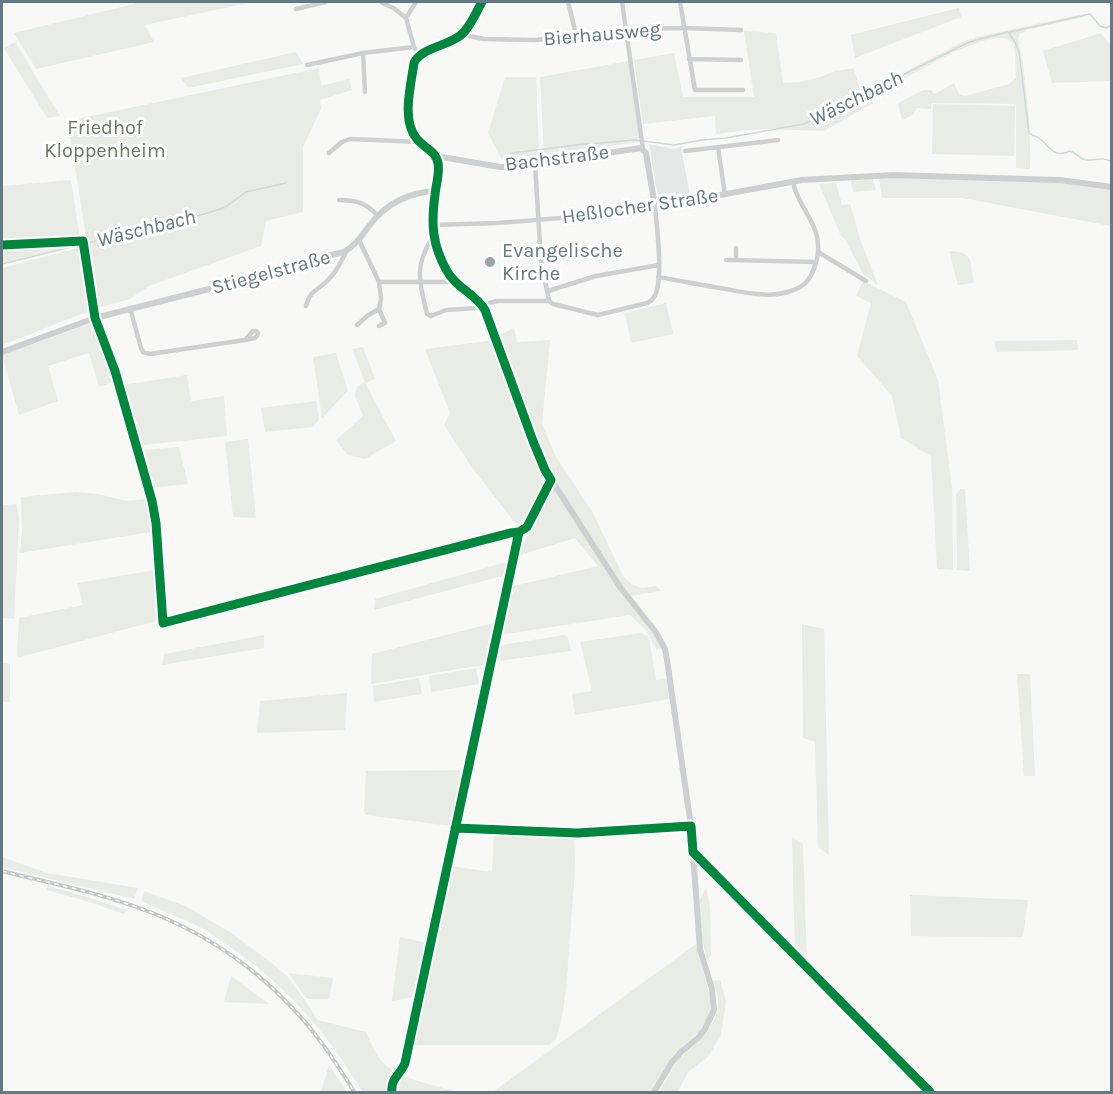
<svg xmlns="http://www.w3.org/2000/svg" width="1113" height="1094" viewBox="0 0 1113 1094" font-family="Karla,sans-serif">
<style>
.built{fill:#e6e8e8}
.green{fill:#e9ebe5}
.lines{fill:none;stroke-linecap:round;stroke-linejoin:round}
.stream{stroke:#ced9da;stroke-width:1.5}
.minor{stroke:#cecfd0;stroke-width:4.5}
.tertiary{stroke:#cecfd0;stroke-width:6}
.rail-casing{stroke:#c4c6c7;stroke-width:4}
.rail{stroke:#fff;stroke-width:1.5;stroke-dasharray:4.5;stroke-linecap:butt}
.cycleway-casing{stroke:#fff;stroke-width:13}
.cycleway{stroke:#00873e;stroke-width:9}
.poi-dot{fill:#96a6ac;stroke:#fff;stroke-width:2}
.labels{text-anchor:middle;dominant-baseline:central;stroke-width:6;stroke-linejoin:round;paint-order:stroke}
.street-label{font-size:20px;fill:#617a84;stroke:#fff}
.park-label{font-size:20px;fill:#6a7a60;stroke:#fff}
.poi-label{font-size:20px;fill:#617a84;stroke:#fff;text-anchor:start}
.water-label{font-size:21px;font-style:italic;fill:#5c7b7e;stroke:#fff}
</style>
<rect width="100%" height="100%" fill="#f8f8f7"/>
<path class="built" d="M649,144L673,149L681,147L690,196L662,201L658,198Z"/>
<path class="green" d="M133,2H253L145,25L154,42L36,69L14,33L134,4Z
M959,8L961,17L855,58L851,35Z
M1083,14L1084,17L1027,30L1020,34L1018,39C1027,81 1031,126 1030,169L1016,168V104L932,103L931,109L917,108L913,115L902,120L898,103L923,90H931L934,94C942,91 947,86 954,83L959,94L965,96L1009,84L1016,78C1015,69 1017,47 1011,41C992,23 893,86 872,97L873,103L824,131L758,129L716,134L715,116L643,124L634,60L674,53L683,97H754L744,31L776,33L783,83L800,82L820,77L835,71L854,68L861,95L960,43L976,37Z
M1101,33L1111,46V81L1052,83L1043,51Z
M15,42L60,116L47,118L4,48Z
M296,52L303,64L188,88L181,78Z
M629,61L640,142L544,154L540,77Z
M319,68L321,86L349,79L352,90L320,100L321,109L303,147V212L266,221L261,246L149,286L130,299L97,308L68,121Z
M505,77H536L539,155L505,159L501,158L488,133Z
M933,104L1015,106L1014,156L932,154Z
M920,177L1052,182L1111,190V226L963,198H882L879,178Z
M873,179L876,190L853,192L851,181Z
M71,180L80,239L2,241V186Z
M836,183L842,205L850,204L861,242L878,285L863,274L845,239L841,236L819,184Z
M64,243H80V245L2,263V247Z
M82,247L91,311C61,320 32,335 2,345V268Z
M949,251C977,252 969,263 974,283L958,285Z
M863,281L906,302L938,380L952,488L953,570L937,569L931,456L901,438L892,396L857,356L871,303L856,296Z
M666,303L673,334L631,343L625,313Z
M92,323L96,325L116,381L99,387L89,353L48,366L58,401L19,415L2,355Z
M514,328L517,342L550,340L542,424L556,457L593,513L623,576L633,585L642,588L656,586L661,591L624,597L649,628L661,648L657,650L645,629L630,615L499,635L510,587L598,566L575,538L517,556L529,532L513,520L473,469L444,425L450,413L425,349L487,341Z
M1077,340L1078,350L997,352L994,341Z
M363,347L375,379L365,383L396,441L365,459L348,455L336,440L363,416L355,396L357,387L365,382L352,349Z
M336,353L348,391L322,418L313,357Z
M187,375L191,401L224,396L227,436L144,445H140L139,442L123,385Z
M316,401L319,419L313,427L265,432L261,408Z
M248,439L256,518L233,517L225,442Z
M179,447L188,484L151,488L142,453L144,450Z
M960,489H965L970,571L957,570L956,494Z
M76,492L98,494L127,501L148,499L154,529L151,532L20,553L22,532L21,497Z
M17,504L19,521L14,619L2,618V505Z
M510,561L506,575L374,610L375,599Z
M156,570L160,614L156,621L51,649L19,657L17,655L19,618L83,605L77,583Z
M497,622L488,664L371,684L372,654Z
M802,624L824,629L829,855L818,847L815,742L803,738Z
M641,633L649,637L656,680L668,679L670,699L575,715L572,694L592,691L580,642Z
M264,635V648L162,665L164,654Z
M564,635L568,638L571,651L499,661L501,645Z
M2,663L10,664V702H2Z
M476,668L479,684L431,692L429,676Z
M1017,674H1030L1035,776H1024Z
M419,678L422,694L374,702L373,686Z
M347,693L345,730L257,733L260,701Z
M466,770L454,824L451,826L366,815L364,811L366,771Z
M494,833L570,837L574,839L575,859L574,884L566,990L562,1017L556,1039L550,1045H412L450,866L492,872Z
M792,837L803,844L807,964L795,953Z
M2,857L47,873L138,888L134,899L2,867Z
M48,886L90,898L127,910L124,914L90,902L46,890Z
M706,887L710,907L711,955L707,961L702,939L699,902Z
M144,891L185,906L230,932L268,960L287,976L309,1006L317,1020L366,1032C371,1043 375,1055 384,1064C400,1079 438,1086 458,1092H362C330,1035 282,981 227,945C219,940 212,934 204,929C184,919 162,911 141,901Z
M910,895L1028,900L1023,937L911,936Z
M400,937L427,943L413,997L392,1001Z
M696,944L711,1001L710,1013L701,1030L674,1054L650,1092H493Z
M289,973L333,978L329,999H309L305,997Z
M231,976L269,1004L224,1002Z
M720,980L726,1001L721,1035L708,1057L688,1072L678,1092H659L678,1060L702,1038L709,1029L714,1020L718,1010V997L713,981Z
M329,1065L347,1092H321Z"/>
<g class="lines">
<path class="stream" d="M1010,32L1090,14L1100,26L1106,28L1112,25
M505,159L512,153L576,145L635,140L674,145L702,140L726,138L804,124L965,44L976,40L1008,32L1015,42L1019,52L1029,133C1029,134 1038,137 1039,138C1050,146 1053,159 1070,151C1075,153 1078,156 1083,159C1093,163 1100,155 1112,162
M2,264L194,217L224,208L246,192L286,183"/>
<path class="minor" d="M381,2L395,9L406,18
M416,2L406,18L414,47L419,56
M568,2L576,34
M622,2L643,149
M680,2L695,90H743
M296,9L326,2
M463,33L469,36L484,39L536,40L626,29L684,28L741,30
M363,53L365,92
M689,59L741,60
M307,65L363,53L414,47
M718,147L725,195
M685,151L778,140
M329,153L342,142L350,139L419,142
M535,164L541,261L549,301
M339,200C357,201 364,201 377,215
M433,225L497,223L561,218L655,207C657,226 664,282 654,297C652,301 651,301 647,303L598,315L553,304L549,301H497L486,304L477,308L446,310L431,316L427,314C419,281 414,267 433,236
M736,248V260
M818,252L866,281
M726,260L815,262
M658,277C677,280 695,284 714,287C740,291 775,302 800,287C812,281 819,259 818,246C818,222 797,205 793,182
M379,282H454
M548,291L596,276L659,265
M306,306C311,289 316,292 327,281C336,273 341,262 346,252
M130,308L141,348L143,352L150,354L245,340L255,338L257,336L258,333L256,331H253L245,340
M357,325L367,316L379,309L381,299L379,282L359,240
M379,326L385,323L379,309"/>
<path class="tertiary" d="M436,156L438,173L433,207V236L435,246L443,263L454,282L482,306L545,470L620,587L655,631L665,649L667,660L691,826L700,949L712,989L714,1010L705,1029L699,1037L681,1052L672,1062L654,1092
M436,156L500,167H514L641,148L646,153L655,207L802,180L893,175L1060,180L1112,187
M436,156C429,149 418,144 413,134C411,130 409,125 409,121C407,111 411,63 418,57C430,46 451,45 463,34C472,25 476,12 482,2
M2,352L95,318L209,289L279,267L344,252C356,245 362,235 370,225C385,204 410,192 435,191"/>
<defs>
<path id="rail" d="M2,871C53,884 106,894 155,914C229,944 291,995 335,1062C341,1072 349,1082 354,1092"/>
</defs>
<use href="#rail" class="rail-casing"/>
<use href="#rail" class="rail"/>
<defs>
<path id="cycleway" d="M2,245L83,241L95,318L115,371L152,501L156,523L163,623L510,533L519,532L527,527L551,480L545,470L533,441L485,310C476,294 456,288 447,271C432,245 431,224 435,195C436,184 440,173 438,163C436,151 424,148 417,139C401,121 411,85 414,63C421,47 450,46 462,34C471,26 476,12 482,2
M455,828L578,833L691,826L693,852L930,1092
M392,1092C390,1079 401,1074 405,1063L519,532"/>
</defs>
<use href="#cycleway" class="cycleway-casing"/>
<use href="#cycleway" class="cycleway"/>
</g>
<circle class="poi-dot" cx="490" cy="262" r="6"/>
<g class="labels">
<g class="street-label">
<text transform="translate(602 34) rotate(-5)">Bierhausweg</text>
<text transform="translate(557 158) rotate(-7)">Bachstraße</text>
<text transform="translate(640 206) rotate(-8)">Heßlocher Straße</text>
<text transform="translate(271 272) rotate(-15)">Stiegelstraße</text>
</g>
<g class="park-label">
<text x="105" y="127">Friedhof<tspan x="105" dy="23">Kloppenheim</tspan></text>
</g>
<g class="poi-label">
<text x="502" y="250">Evangelische<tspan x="502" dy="23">Kirche</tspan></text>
</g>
<g class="water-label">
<text transform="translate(856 98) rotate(-26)">Wäschbach</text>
<text transform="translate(146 228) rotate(-14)">Wäschbach</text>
</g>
</g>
<rect width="1113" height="1094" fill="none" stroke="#617a84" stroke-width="6"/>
</svg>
